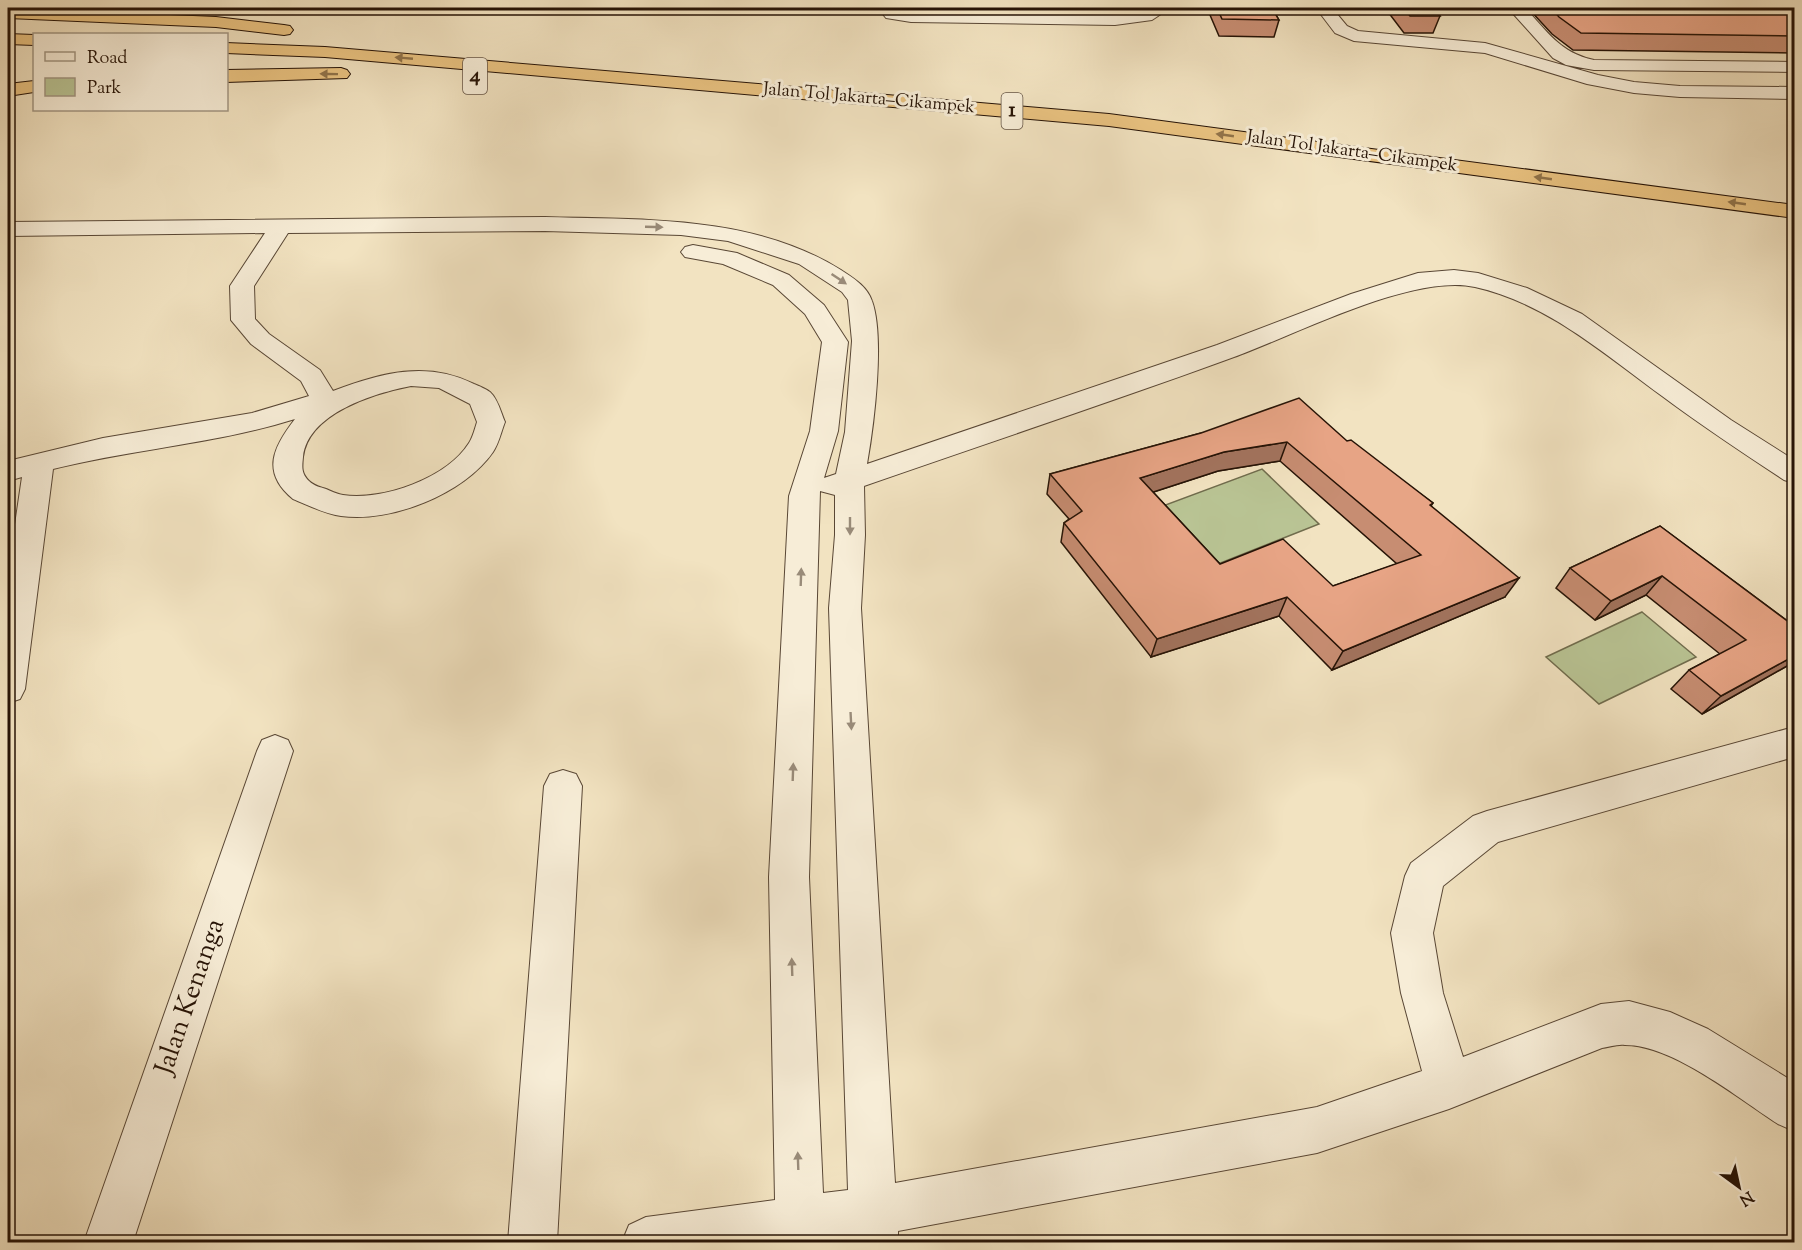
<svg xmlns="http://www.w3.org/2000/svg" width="1802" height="1250" viewBox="0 0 1802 1250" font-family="'Sorts Mill Goudy',serif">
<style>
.green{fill:#b9c494;stroke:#706c4d;stroke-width:1.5}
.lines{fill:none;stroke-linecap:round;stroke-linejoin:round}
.minor-casing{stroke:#594735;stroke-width:2}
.highway-casing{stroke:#261306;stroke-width:2}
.minor{fill:#f7edd7;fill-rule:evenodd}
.highway{fill:#e9c280;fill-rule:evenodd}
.wall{fill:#c78d72;stroke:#261306;stroke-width:1.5;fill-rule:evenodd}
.shaded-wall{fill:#a2735d;stroke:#261306;stroke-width:1.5}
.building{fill:#e7a485;stroke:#261306;stroke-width:1.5;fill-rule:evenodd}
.oneway{fill:#917349}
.oneway2{fill:#998b79}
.labels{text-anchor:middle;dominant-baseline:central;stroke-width:6;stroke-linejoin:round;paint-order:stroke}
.far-street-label{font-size:18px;fill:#261306;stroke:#f7edd7}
.shield{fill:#f7edd7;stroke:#655445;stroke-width:1.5}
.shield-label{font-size:21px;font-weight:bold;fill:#261306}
.near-street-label{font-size:27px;fill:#261306;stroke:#f7edd7}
</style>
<rect width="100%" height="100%" fill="#f2e3c1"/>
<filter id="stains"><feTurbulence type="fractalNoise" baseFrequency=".00333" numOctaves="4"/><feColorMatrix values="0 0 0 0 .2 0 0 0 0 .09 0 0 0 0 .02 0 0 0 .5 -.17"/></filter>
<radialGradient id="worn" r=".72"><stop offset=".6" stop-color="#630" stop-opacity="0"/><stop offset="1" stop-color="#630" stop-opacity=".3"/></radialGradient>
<path class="green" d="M1262,469L1319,524L1213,566L1160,507Z
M1642,612L1696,657L1599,704L1546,657Z"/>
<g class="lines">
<defs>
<path id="minor" d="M878,8H895L911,12L1115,15L1136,14L1147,10V8H1163L1164,12L1152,20L1115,25L911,22L886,18Z
M1316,8H1332L1347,26L1358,31L1485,43L1598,75L1634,82L1680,86L1794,87V99L1680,97L1634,93L1587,84L1485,53L1354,41L1335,33Z
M1508,8H1525C1547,31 1560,53 1594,60L1794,62V72L1594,70L1566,65L1553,58Z
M545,217C645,220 753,215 841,270C853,278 867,286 872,301C885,337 874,425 867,464L1217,345L1351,294L1418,273L1454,270L1478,273L1527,288L1582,314L1731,420L1794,460V483L1784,480C1743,453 1702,426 1662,396C1604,354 1547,303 1475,287C1413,273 1295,335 1234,357C1111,402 987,443 864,486L865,535L861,608L895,1183L1317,1107L1422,1071L1401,993L1391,933L1405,876L1411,863L1473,816L1487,811L1794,727V757L1498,842L1443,886L1433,933L1443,993L1463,1057L1601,1004L1629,1001L1670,1012L1708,1029L1794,1082V1131L1778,1124C1738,1098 1673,1045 1625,1045C1617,1044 1610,1047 1602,1048L1449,1109L1317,1153L898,1231V1242H850L849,1239L825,1242H622L629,1225L646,1217L775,1200L769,877L789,496L810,431L822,342L805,314L773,285L723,264L685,257L681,252L685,247L693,245L737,253L789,275L824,305L848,342L838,431L824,478L836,474L845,432L852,341L848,300L842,292L799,264L728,241L681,235L545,231L288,233L254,286L255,319L269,334L320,370L333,391C380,373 427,360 474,384C479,386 486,389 490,392C498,399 501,413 505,422C501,432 499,443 493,452C464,494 391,523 341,516C325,514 308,505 293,499C260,472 274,446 295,419C216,444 133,449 53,469L25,689L20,699L8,703V572L22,477L8,481V461L103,438L252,413L309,396L301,381L251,344L231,320L230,286L265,233L8,236V222ZM411,386L439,388L470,404L477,422C475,428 473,437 469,443C447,478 383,501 343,495C337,494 331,491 326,489C320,487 314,486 309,481C301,473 302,467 303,457C308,413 375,393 411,386ZM820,491L835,495V535L829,608L848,1190L823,1193L809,877Z
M275,735L288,740L293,751L133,1242H84L257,751L262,740Z
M563,770L576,774L582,786L557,1242H508L544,786L550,774Z"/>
<path id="highway" d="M8,8L216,17L284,25L290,26L293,30L290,34L284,35L216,27L8,18Z
M8,34L34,35V45L8,44Z
M226,43L325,47L1109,114L1794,205V218L1109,126L325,57L226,53Z
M341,68L347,70L350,74L347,78L226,82V70Z
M34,81V92L8,96V84Z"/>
</defs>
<use href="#minor" class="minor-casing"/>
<use href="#highway" class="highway-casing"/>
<use href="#minor" class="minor"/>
<use href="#highway" class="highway"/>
</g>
<path class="wall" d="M903,8H1014V10Z
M1207,8H1272L1279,20L1274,37L1219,36Z
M1385,8H1433L1440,16L1433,33H1404Z
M1528,8H1794V53L1573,50L1552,34Z
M1201,433L1347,441L1433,503L1431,506L1505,597L1332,670L1279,616L1151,657L1061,542L1064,523L1069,519L1047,494L1050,474ZM1280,461L1397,564L1333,586L1220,564L1153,492L1218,471Z
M1660,526L1794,626V662L1702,714L1671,689L1689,670L1720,654L1646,595L1595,620L1556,588L1570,568Z"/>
<path class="shaded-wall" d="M1287,442L1280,461L1218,471L1135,498L1140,478L1224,452Z
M1662,576L1646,595L1595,620L1611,601Z
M1519,578L1505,597L1332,670L1343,651Z
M1287,597L1279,616L1151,657L1157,639Z
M1794,656V662L1702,714L1721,696Z"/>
<path class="building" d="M1217,8H1272L1279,20L1222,19Z
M1404,8H1433L1440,16H1410Z
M1551,8H1794V36L1581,33L1559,17Z
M1299,398L1347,441L1351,440L1433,503L1430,505L1519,578L1343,651L1287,597L1157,639L1064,523L1082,511L1050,474L1201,433ZM1287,442L1421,555L1333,586L1283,539L1220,564L1140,478L1224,452Z
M1660,526L1794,626V656L1721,696L1689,670L1746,640L1662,576L1611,601L1570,568Z"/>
<defs><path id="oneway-solid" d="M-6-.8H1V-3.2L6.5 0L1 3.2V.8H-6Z" transform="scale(1.5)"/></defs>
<g class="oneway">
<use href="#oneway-solid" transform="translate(404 58) rotate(-175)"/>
<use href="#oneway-solid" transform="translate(329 74) rotate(-179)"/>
<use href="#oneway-solid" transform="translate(1225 135) rotate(-172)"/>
<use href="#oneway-solid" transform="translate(1543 178) rotate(-172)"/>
<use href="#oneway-solid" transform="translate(1737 203) rotate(-172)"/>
</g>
<g class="oneway2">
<use href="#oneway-solid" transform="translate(654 227) rotate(2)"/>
<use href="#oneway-solid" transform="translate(839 279) rotate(34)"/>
<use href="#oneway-solid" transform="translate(850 526) rotate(90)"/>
<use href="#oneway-solid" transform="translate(801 577) rotate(-88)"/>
<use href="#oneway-solid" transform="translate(851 721) rotate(87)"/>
<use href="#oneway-solid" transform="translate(793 772) rotate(-88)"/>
<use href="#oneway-solid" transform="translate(792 967) rotate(-92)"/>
<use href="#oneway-solid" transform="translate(798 1161) rotate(-92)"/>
</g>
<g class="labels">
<g class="far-street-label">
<text transform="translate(869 99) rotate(5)">Jalan Tol Jakarta–Cikampek</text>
<text transform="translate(1352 152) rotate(8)">Jalan Tol Jakarta–Cikampek</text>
</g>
<g class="shield">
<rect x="463" y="58" width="24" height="36" rx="4.5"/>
<rect x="1001.5" y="93" width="21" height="36" rx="4.5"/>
</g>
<g class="shield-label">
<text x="475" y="76">4</text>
<text x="1012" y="111">1</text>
</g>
<g class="near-street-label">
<text transform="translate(191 997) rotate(-71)">Jalan Kenanga</text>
</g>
</g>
<rect width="1802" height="1250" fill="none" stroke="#f2e3c1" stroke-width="30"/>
<rect x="9" y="9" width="1784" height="1232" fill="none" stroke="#261306" stroke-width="3"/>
<rect x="15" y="15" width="1772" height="1220" fill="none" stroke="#261306" stroke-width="1.5"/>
<rect x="33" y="33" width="195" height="78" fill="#f7edd7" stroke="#a39683" stroke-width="1.5"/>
<rect x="45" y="52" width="30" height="9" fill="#f7edd7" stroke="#a39683" stroke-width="1.5"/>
<text x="87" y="63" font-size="18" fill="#261306">Road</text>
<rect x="45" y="78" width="30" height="18" fill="#b9c494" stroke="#a39683" stroke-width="1.5"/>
<text x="87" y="93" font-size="18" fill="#261306">Park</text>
<g transform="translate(1739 1187) rotate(147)" stroke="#f7edd7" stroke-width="4.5" paint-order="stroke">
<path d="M0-4.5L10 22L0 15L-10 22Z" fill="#261306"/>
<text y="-9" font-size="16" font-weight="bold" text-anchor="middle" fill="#261306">N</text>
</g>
<rect width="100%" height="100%" filter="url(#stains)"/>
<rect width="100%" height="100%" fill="url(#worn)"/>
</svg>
